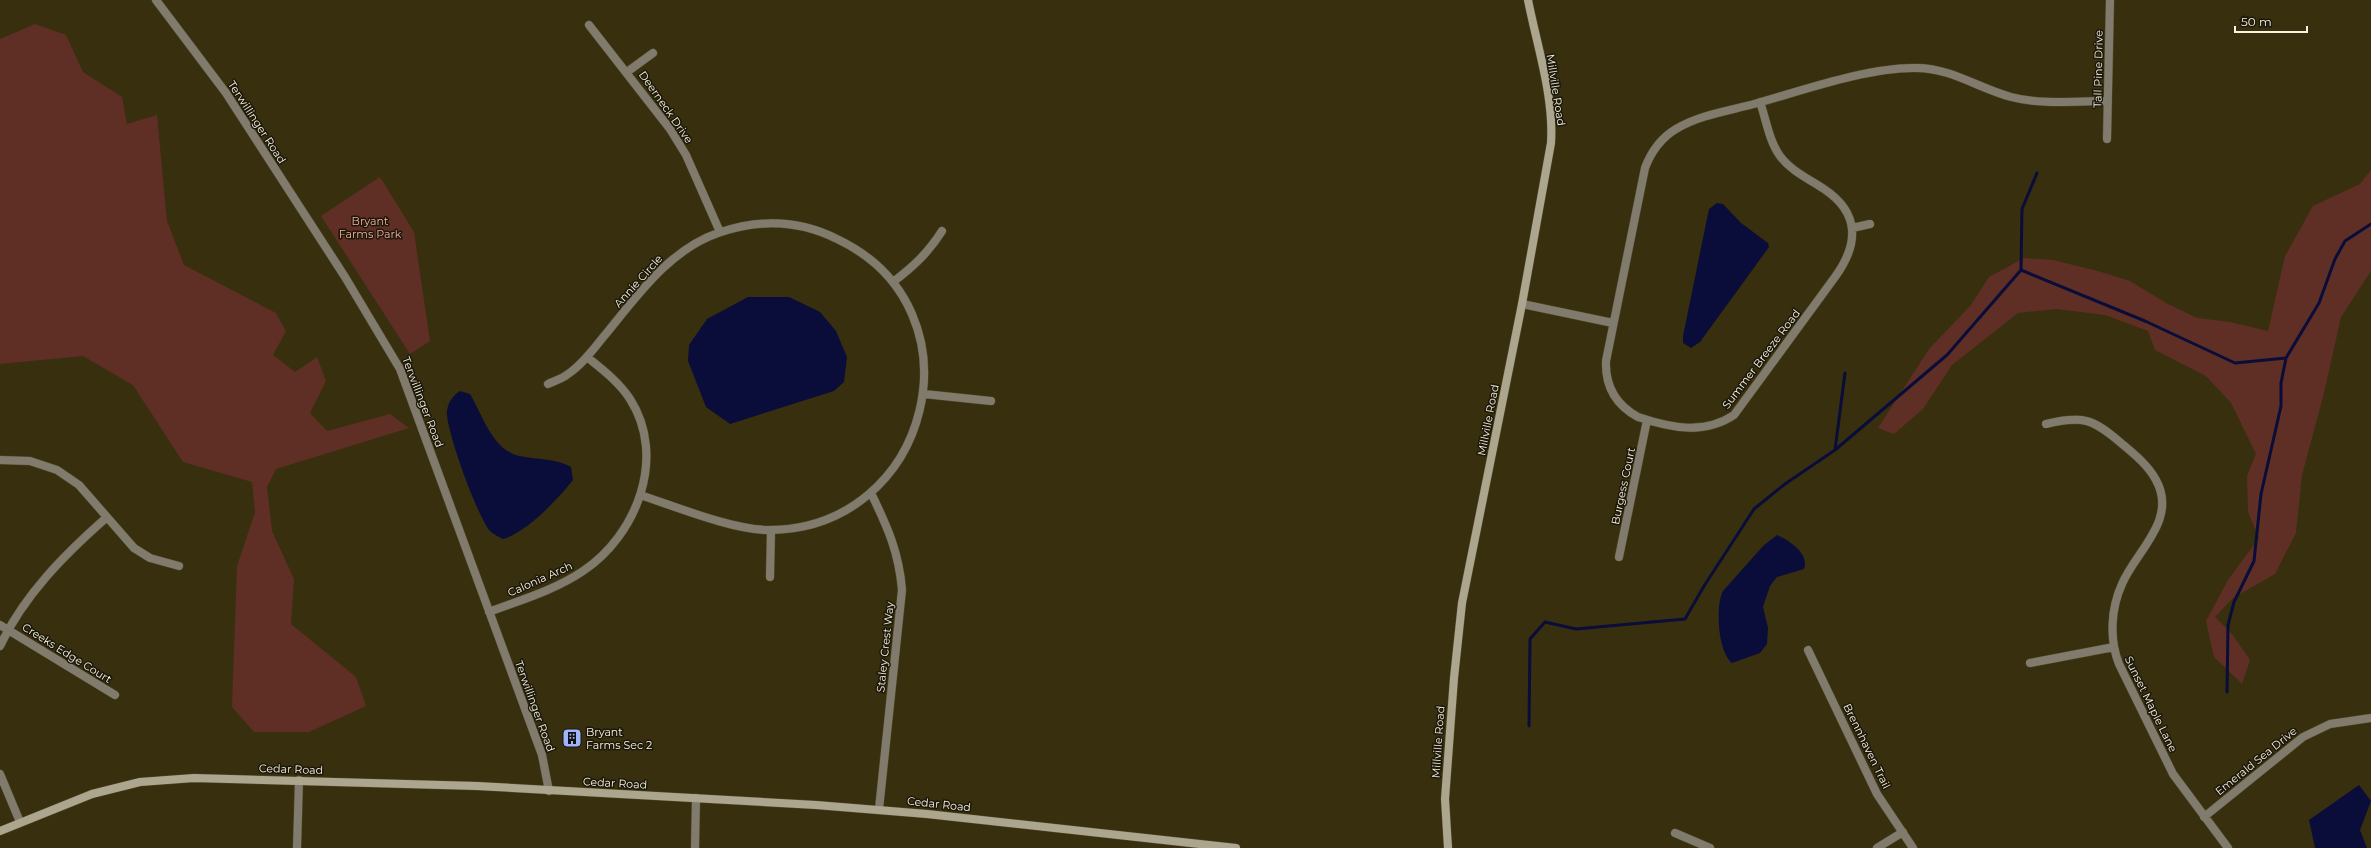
<svg xmlns="http://www.w3.org/2000/svg" width="2371" height="848" viewBox="0 0 2371 848" font-family="Montserrat,sans-serif">
<style>
.green{fill:#5f2f25}
.water{fill:#0a0d39}
.lines{fill:none;stroke-linecap:round;stroke-linejoin:round}
.stream{stroke:#0a0d39;stroke-width:3}
.street-casing{stroke:#534a2b;stroke-width:9}
.secondary-casing{stroke:#534a2b;stroke-width:9}
.street{stroke:#807b6c;stroke-width:8}
.secondary{stroke:#ada68e;stroke-width:8}
.labels{text-anchor:middle;dominant-baseline:central;stroke-width:3;stroke-linejoin:round;paint-order:stroke}
.street-label{font-size:11px;fill:#f8f3e0;stroke:#1b170a}
.park-label{font-size:11px;fill:#faaf9f;stroke:#1b170a}
.poi-label{font-size:11px;fill:#f8f3e0;stroke:#1b170a;text-anchor:start}
</style>
<rect width="100%" height="100%" fill="#382f0e"/>
<path class="green" d="M35,24L66,35L83,72L122,97L127,124L157,115L167,221L184,265L276,313L286,331L273,355L295,372L317,357L326,381L310,413L327,431L390,414L409,428L276,469L267,487L272,531L294,579L291,624L356,677L366,706L309,732H254L232,707L237,566L255,512L252,482L183,462L133,385L83,356L0,364V39Z
M2371,170V271L2341,317L2324,393L2302,475L2296,533L2275,574L2233,598L2215,617L2232,634L2250,660L2242,684L2214,657L2206,621L2228,580L2259,538L2248,512L2247,476L2256,454L2231,403L2206,376L2155,350L2148,331L2105,315L2056,309L2018,313L1952,365L1923,409L1894,434L1878,428L1929,349L1971,305L1989,277L2024,258L2053,260L2098,271L2130,281L2166,303L2197,318L2230,322L2268,331L2285,256L2313,206L2360,184Z
M380,177L414,232L430,341L410,354L321,216Z"/>
<path class="water" d="M1717,203L1723,204L1741,223L1768,243L1769,247L1700,342L1691,348L1683,343V336L1709,209Z
M748,297H789L820,312L836,331L847,357L844,382L834,391L730,424L706,407L688,361L689,345L707,319Z
M460,391L470,394C483,416 493,451 520,456C539,460 554,458 571,467L573,480C558,499 526,533 503,539C499,537 493,534 490,531C478,518 445,428 447,411C448,403 453,395 460,391Z
M1777,535C1789,540 1810,554 1804,569L1777,577L1770,586L1763,607L1768,628L1767,644L1760,653L1732,663C1718,652 1715,606 1723,591L1763,546Z
M2359,785L2371,801L2360,830L2367,848H2315L2309,820Z"/>
<g class="lines">
<path class="stream" d="M2021,270L2145,321L2235,363L2286,358L2319,303L2335,259L2345,241L2371,224
M1835,450L1845,373
M2227,692L2228,625L2234,602L2254,561L2261,494L2281,406V383L2286,358
M1529,726L1530,639L1545,622L1576,629L1685,619L1704,586L1754,509L1785,484L1835,450L1947,355L2021,270L2022,209L2037,173"/>
<defs>
<path id="street" d="M156,0L226,93L345,277L400,369L542,755L549,791
M589,25L670,129L686,155L720,232
M627,72L653,53
M1760,102C1766,119 1769,141 1780,156C1791,171 1809,179 1824,189C1860,213 1859,244 1835,277L1734,415C1704,435 1671,428 1638,417C1616,405 1605,387 1606,361L1645,168C1651,152 1661,138 1676,129C1699,115 1728,111 1754,104C1801,91 1868,67 1916,68C1951,68 1978,88 2011,97C2041,105 2077,101 2108,101
M2107,139L2110,0
M1852,228L1870,224
M893,282C914,266 928,253 942,231
M1522,304L1613,323
M548,384C554,381 562,379 568,374C583,364 594,348 605,335C637,296 669,250 718,233C758,219 799,220 837,239C986,309 931,531 767,530C730,529 677,507 640,495
M924,394L991,401
M2046,424C2083,415 2093,419 2121,443C2134,454 2148,465 2156,480C2178,520 2136,551 2122,584C2111,608 2109,639 2119,664L2173,774L2228,848
M0,460L30,461L57,470L79,485L134,548L150,558L179,566
M871,493C887,526 899,552 902,590L879,809
M1619,557L1647,420
M770,577L771,530
M489,612C521,600 555,590 583,571C637,535 667,457 630,399C619,382 603,370 587,357
M0,625L115,695
M0,646C24,595 65,554 106,518
M1808,650L1877,794L1913,848
M2030,663L2114,647
M0,774L20,822
M2204,817L2303,737L2330,724L2371,718
M1675,833L1710,848
M297,848L299,780
M695,848L696,798
M1877,848L1903,832"/>
<path id="secondary" d="M0,831L92,794L140,782L194,778L477,786L816,805L927,814L1236,848
M1448,848L1445,799L1454,678L1462,603L1522,304L1551,143C1554,96 1537,46 1528,0"/>
</defs>
<use href="#street" class="street-casing"/>
<use href="#secondary" class="secondary-casing"/>
<use href="#street" class="street"/>
<use href="#secondary" class="secondary"/>
</g>
<defs>
<symbol id="building-square" viewBox="-11 -11 22 22"><rect x="-9" y="-9" width="18" height="18" rx="4" fill="#a0b3fd" stroke="#1b170a"/><path d="M-4-6H4V6H1V3H-1V6H-4ZM-2.5-4.3h1.7v1.8h-1.7ZM.8-4.3h1.7v1.8H.8ZM-2.5-1h1.7V.8h-1.7ZM.8-1h1.7V.8H.8Z" fill="#111"/></symbol>
</defs>
<g fill-rule="evenodd">
<use href="#building-square" x="561" y="727" width="22" height="22"/>
</g>
<g class="labels">
<g class="street-label">
<text transform="translate(2098 69) rotate(-89)">Tall Pine Drive</text>
<text transform="translate(1556 90) rotate(81)">Millville Road</text>
<text transform="translate(666 107) rotate(55)">Deerneck Drive</text>
<text transform="translate(257 122) rotate(57)">Terwillinger Road</text>
<text transform="translate(638 281) rotate(-48)">Annie Circle</text>
<text transform="translate(1761 359) rotate(-53)">Summer Breeze Road</text>
<text transform="translate(423 402) rotate(69)">Terwillinger Road</text>
<text transform="translate(1488 420) rotate(-79)">Millville Road</text>
<text transform="translate(1623 486) rotate(-78)">Burgess Court</text>
<text transform="translate(540 579) rotate(-24)">Calonia Arch</text>
<text transform="translate(885 647) rotate(-84)">Staley Crest Way</text>
<text transform="translate(67 653) rotate(32)">Creeks Edge Court</text>
<text transform="translate(2151 704) rotate(64)">Sunset Maple Lane</text>
<text transform="translate(535 706) rotate(70)">Terwillinger Road</text>
<text transform="translate(1438 742) rotate(-86)">Millville Road</text>
<text transform="translate(1867 746) rotate(64)">Brennhaven Trail</text>
<text transform="translate(2256 761) rotate(-39)">Emerald Sea Drive</text>
<text transform="translate(291 769) rotate(2)">Cedar Road</text>
<text transform="translate(615 783) rotate(3)">Cedar Road</text>
<text transform="translate(939 804) rotate(6)">Cedar Road</text>
</g>
<g class="park-label">
<text x="370" y="221">Bryant<tspan x="370" dy="13">Farms Park</tspan></text>
</g>
<g class="poi-label">
<text x="586" y="732">Bryant<tspan x="586" dy="13">Farms Sec 2</tspan></text>
</g>
</g>
<path d="M2235 26v6h72v-6" fill="none" stroke="#f8f3e0" stroke-width="2"/>
<text x="2241" y="26" font-size="12" fill="#f8f3e0" stroke="#1b170a" stroke-width="3" paint-order="stroke">50 m</text>
</svg>
